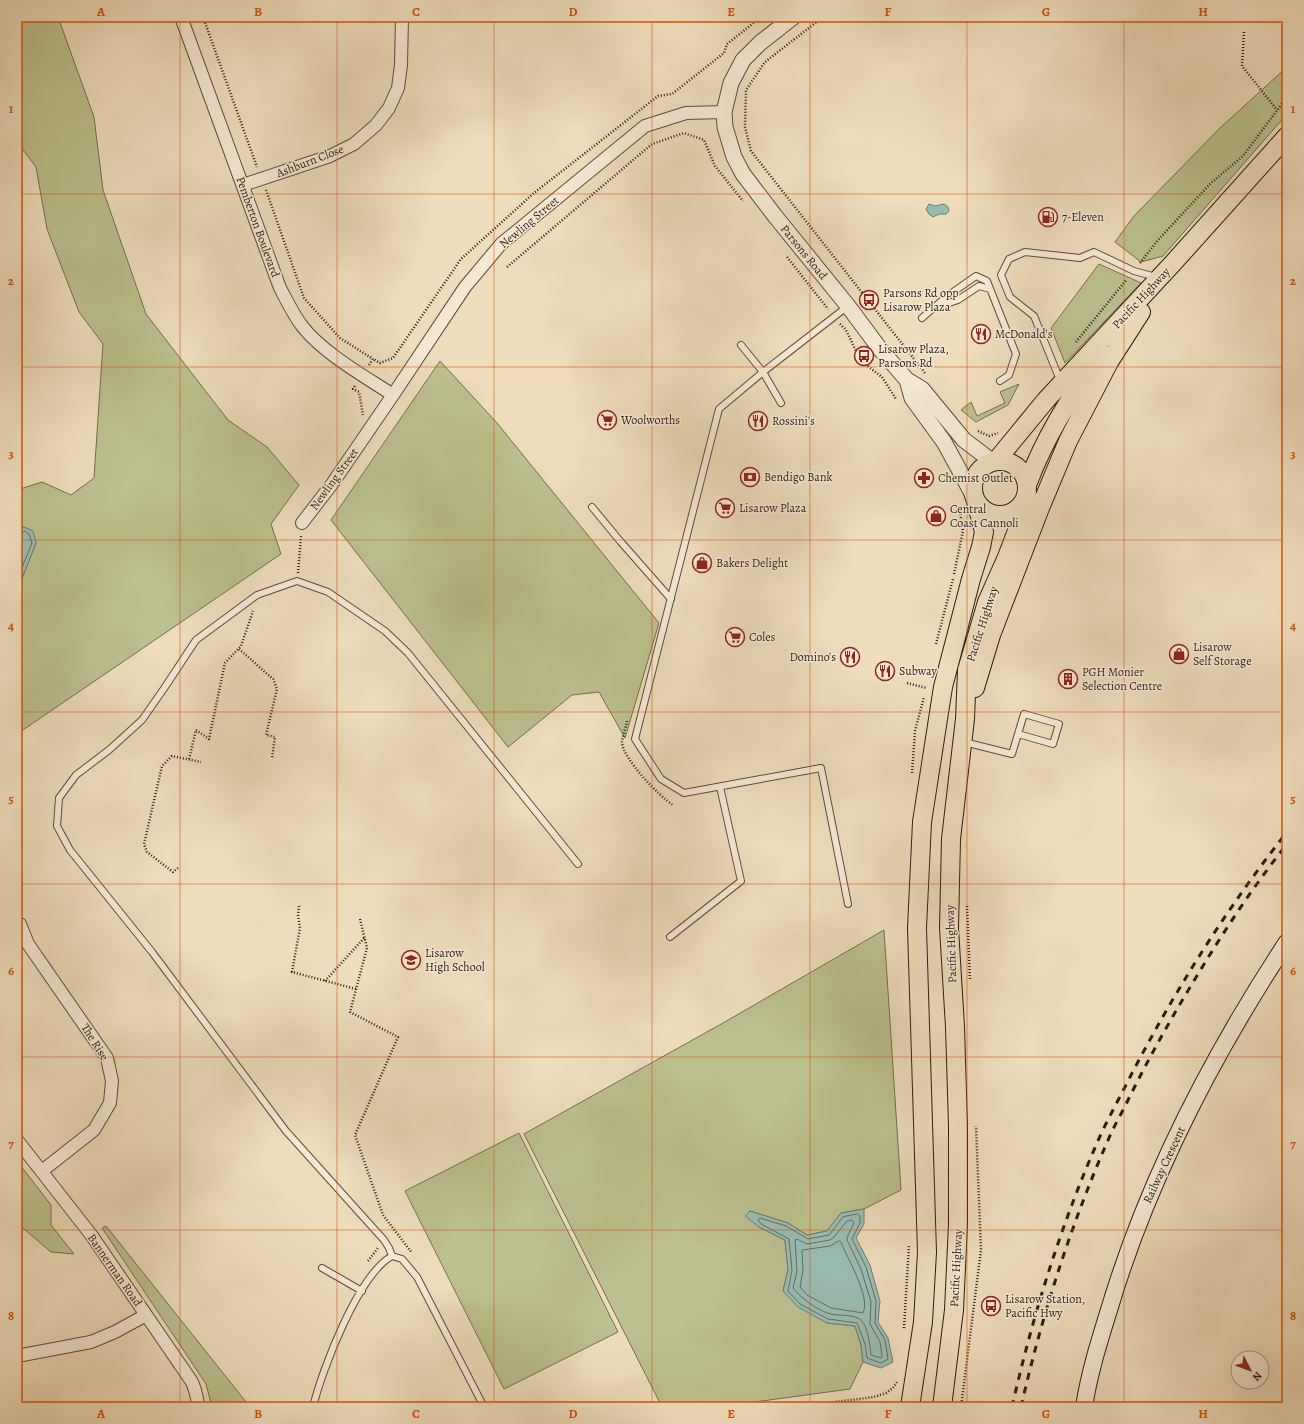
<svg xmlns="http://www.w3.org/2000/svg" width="1304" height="1424" viewBox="0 0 1304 1424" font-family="Alegreya,serif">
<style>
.green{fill:#bcbf8e;stroke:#746e50}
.water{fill:#99bcb1;stroke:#6e7c71}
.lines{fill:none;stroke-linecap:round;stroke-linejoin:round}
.shore{stroke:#636c62;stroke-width:1}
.service-casing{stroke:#5d4c3c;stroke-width:8}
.minor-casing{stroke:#5d4c3c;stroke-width:14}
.tertiary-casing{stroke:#5d4c3c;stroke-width:17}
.secondary-casing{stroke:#2d1c12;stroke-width:18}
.primary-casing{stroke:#2d1c12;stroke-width:20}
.path{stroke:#2d1c12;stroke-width:2.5;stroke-dasharray:1 2;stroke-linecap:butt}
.service{stroke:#f4e8d3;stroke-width:6}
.minor{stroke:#f4e8d3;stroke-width:12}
.tertiary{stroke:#f4e8d3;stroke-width:15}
.secondary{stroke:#f4e8d3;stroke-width:16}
.primary{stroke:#eedcbb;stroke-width:18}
.rail{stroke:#2d1c12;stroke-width:3;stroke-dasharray:7 7;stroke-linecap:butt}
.grid{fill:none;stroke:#d5530d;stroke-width:1;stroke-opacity:0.55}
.labels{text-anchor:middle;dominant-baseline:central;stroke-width:3;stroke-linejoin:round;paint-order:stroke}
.street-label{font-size:12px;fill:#2d1c12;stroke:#f4e8d3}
.poi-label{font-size:12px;fill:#2d1c12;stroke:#f4e8d3;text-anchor:start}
.neatline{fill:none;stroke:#d5530d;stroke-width:1.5}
.grid-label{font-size:13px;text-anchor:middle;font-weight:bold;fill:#d5530d}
</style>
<rect width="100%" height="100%" fill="#eedcbb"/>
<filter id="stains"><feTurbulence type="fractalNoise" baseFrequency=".005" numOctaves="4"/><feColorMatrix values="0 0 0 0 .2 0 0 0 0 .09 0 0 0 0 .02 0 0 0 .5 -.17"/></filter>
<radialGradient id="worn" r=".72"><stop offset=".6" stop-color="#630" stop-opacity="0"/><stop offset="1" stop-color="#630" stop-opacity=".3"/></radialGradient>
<path class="green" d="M17,17H58L94,117L103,190L146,314L228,420L267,447L299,485L271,524L281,554L17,734V591L36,543L24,527L17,531V490L42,482L71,495L94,478L103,344L79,312L47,229L36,167L17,142Z
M1287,67V114L1163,256L1141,262L1115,242L1134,216L1220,128Z
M1099,264L1141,283L1065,363L1051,328Z
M440,361L497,423L659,623L625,738L599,692L572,695L508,747L331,520Z
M1019,384L1008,405L976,422L961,410L971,402L977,416L1005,403L1000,392Z
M884,930L901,1190L864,1209L841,1213L827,1231L807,1235L788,1223L750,1211L759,1227L785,1240L788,1270L783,1291L827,1323L855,1326L861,1345L863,1362L850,1389L718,1407H662L524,1134L723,1023Z
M519,1133L618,1332L504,1389L405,1191Z
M17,1161L51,1205V1225L74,1254L51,1252L17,1223Z
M106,1226L250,1407H212L206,1384L102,1228Z"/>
<path class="water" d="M929,204L935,206L944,204L948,207L949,211L946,214H939L933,217L929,214L926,209Z
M24,527L33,531L36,543L17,591V531Z
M864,1209V1224L856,1238L870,1265L880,1301L878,1322L888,1338L893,1362L881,1368L863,1362L861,1345L855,1326L827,1323L798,1307L783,1291L788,1270L785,1240L759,1227L745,1216L750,1211L788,1223L807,1235L827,1231L841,1213Z"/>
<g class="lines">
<path class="shore" d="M17,534L25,531L29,534L32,543L17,580
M858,1214L860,1216V1223L852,1239L866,1267L876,1301L875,1323L885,1340L888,1359L881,1363L867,1358L865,1344L857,1323L828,1319L800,1304L788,1291L792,1270L789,1239L761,1224L758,1220L760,1218L786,1226L808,1239L829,1235L843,1217Z
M852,1220L854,1223L848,1235L847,1240L861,1269L871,1302L870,1324L880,1342L882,1356L881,1358L871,1355C870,1346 868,1326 861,1320C854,1314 839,1316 831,1314C818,1311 801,1298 793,1288L797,1271L795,1240L797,1239L807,1244L830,1240L834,1237L846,1222Z
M839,1241L841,1242C847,1258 871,1297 863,1313L831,1308L807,1295L800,1287L803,1271L802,1250L830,1246Z"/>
<defs>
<path id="service" d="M937,307L958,300L979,286L990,289
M922,318L946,297L976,276L987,281L1016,354L1009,375L1000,381
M741,345L763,372L781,403
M1060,380L1034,316L1010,297L1001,275L1009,259L1025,252L1080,258L1094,252L1134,271L1156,277
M592,507L620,541L671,599
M964,742L1012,754L1024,714L1059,724L1053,744L1018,734
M848,904L821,768L684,793L661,779L635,739L719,409L763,372L848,306
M670,937L741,881L720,787
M392,1256L389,1248L384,1240L286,1131L152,952L70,850L57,826L59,798L76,775L109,750L142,720L165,687L196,640L257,595L297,581L328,592L385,631L408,653L578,864
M322,1268L362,1291
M313,1407C322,1370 358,1275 392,1256L402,1259L417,1277L484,1407"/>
<path id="minor" d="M181,17L280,288C287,301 293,314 302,326C323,353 364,376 393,395
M243,185L330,156L354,144L376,125L389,108L398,88L401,65L402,17
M302,523L332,484L393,395L465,287L501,244L645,126L686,113L724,112
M20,924L28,944L107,1058L112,1081L110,1103L94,1130L42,1171
M17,1140L92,1236L192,1382L195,1390L199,1407
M17,1356L91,1342L115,1332L146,1315"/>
<path id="tertiary" d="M793,17L760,43L743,60L731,83L724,112L725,127L734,157L743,174L775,216L848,306L880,349L907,380L912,398L944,442L974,497
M907,380L922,389L964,440L993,462"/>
<path id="secondary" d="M1084,1407C1089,1374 1099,1342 1109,1310C1148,1179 1212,1056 1287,942"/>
<path id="primary" d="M973 488a27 27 0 1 1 54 0a27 27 0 1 1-54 0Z
M996,461L1046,400L1174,262L1287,136
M1027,485C1045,437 1071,394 1103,354
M975,688L991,635L1040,508L1068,441L1109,362L1141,312
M910,1407L923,1322L927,1252L917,928L922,822L943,687L971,579L981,547L984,532L976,501
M942,1407L954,1310L958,1224V1126L955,1027L949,928L951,839L965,719L967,670L987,602L1007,557L1023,515L1027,492"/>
</defs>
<use href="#service" class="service-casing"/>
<use href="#minor" class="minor-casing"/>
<use href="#tertiary" class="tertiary-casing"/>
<use href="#secondary" class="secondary-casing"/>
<use href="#primary" class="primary-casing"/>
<path class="path" d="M203,17L257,167
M823,17L765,62L746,90L745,127L751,151L925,373
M1244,32L1242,66L1277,110
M266,190L304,298L340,338L373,359
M787,257L828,309
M1140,263L1158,240L1211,183L1243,156L1287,97
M507,267L652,144L684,133L704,140L715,166L743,201
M840,324L846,330L857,353L869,367L882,377L896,399
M1076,342L1127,279
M369,365L373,359L380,363L393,358L461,259L534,193L658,96L672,94L724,53L727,44L761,17
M355,386L353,389L359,392L363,415
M978,431L989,436L998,433
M298,573L301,536
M954,574L963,531L959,506
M936,644L953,579
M239,649L273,679L277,689L266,735L275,737L272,758
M907,683L926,688
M627,721C626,727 623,735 622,742C622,758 660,797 673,805
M189,759L196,730L209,739L225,663L241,646L253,611
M912,773L915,731L924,697
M178,868L173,872L147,852L144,844L162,766L172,756L201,762
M299,906L298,916L300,928L292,972L356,989
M967,906L970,981
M360,919L367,948L350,1012L398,1037L355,1135L383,1215L412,1253
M325,981L365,937
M368,1261L378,1248
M904,1328L909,1245
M797,1407L874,1397L886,1393L893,1388L897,1382
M961,1407L981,1250L976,1126"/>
<use href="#service" class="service"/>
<use href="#minor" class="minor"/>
<use href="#tertiary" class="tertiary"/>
<use href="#secondary" class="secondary"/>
<use href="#primary" class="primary"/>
<path class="rail" d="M1012,1407C1033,1314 1062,1221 1101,1134C1110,1115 1120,1097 1129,1079C1174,992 1226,909 1287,832
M1021,1407C1042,1315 1071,1224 1109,1138C1115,1124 1123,1111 1129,1098C1146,1064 1164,1031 1183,999C1215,945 1248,893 1287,844"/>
</g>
<path class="grid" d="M180,17V1407M337,17V1407M494,17V1407M652,17V1407M810,17V1407M967,17V1407M1124,17V1407M17,194H1287M17,367H1287M17,540H1287M17,712H1287M17,884H1287M17,1057H1287M17,1230H1287"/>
<defs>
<symbol id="fuel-ring" viewBox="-11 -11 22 22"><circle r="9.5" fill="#f4e8d3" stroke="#8f2418" stroke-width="1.5"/><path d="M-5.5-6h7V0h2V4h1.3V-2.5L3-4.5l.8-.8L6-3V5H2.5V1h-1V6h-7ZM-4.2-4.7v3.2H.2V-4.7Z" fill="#8f2418"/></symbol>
<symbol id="bus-ring" viewBox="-11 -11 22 22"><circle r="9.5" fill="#f4e8d3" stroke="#8f2418" stroke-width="1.5"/><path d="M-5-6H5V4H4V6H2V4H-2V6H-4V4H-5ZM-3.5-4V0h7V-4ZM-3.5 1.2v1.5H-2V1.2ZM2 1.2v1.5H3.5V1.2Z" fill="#8f2418"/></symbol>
<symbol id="restaurant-ring" viewBox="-11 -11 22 22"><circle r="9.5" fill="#f4e8d3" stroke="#8f2418" stroke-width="1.5"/><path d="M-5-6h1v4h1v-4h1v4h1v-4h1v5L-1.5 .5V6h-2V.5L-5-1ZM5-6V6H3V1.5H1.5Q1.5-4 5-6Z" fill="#8f2418"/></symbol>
<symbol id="supermarket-ring" viewBox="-11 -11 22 22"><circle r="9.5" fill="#f4e8d3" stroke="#8f2418" stroke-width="1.5"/><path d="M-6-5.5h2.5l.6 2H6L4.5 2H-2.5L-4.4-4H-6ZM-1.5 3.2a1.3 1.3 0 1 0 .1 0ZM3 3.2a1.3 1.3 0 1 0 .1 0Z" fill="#8f2418"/></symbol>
<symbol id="bank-ring" viewBox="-11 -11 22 22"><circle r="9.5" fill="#f4e8d3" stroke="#8f2418" stroke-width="1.5"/><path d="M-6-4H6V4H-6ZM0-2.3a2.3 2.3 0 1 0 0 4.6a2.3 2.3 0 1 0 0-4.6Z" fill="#8f2418"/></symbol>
<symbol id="pharmacy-ring" viewBox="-11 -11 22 22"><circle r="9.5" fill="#f4e8d3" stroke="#8f2418" stroke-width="1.5"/><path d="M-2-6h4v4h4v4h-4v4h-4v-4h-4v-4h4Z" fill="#8f2418"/></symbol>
<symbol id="shop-ring" viewBox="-11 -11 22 22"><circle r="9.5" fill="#f4e8d3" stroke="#8f2418" stroke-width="1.5"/><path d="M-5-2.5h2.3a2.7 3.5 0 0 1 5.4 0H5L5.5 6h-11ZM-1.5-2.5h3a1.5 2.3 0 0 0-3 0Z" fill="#8f2418"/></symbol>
<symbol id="building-ring" viewBox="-11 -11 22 22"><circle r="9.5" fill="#f4e8d3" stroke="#8f2418" stroke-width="1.5"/><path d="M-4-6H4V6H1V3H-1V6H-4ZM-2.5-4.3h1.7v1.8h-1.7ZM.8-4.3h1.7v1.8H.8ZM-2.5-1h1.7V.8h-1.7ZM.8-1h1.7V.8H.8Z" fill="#8f2418"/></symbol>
<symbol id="school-ring" viewBox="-11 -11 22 22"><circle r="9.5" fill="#f4e8d3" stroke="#8f2418" stroke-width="1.5"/><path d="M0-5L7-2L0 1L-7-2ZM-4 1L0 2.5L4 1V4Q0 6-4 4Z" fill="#8f2418"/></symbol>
</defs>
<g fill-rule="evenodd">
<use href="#fuel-ring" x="1037" y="206" width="22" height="22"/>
<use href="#bus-ring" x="858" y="289" width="22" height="22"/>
<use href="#restaurant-ring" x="970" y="323" width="22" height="22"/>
<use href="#bus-ring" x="853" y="345" width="22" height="22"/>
<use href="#supermarket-ring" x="596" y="409" width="22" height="22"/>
<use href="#restaurant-ring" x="747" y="410" width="22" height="22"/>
<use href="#bank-ring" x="739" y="466" width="22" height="22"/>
<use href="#pharmacy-ring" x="913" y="467" width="22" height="22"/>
<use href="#supermarket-ring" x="714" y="497" width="22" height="22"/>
<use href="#shop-ring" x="925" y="505" width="22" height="22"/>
<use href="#shop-ring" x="691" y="552" width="22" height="22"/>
<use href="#supermarket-ring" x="724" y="626" width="22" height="22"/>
<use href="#shop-ring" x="1168" y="643" width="22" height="22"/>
<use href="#restaurant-ring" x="839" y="646" width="22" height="22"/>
<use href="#restaurant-ring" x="874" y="660" width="22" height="22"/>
<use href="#building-ring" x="1057" y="668" width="22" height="22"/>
<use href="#school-ring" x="400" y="949" width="22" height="22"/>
<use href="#bus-ring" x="980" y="1295" width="22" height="22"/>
</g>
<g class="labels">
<g class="street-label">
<text transform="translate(310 161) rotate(-21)">Ashburn Close</text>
<text transform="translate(529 222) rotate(-40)">Newling Street</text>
<text transform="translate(258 227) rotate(70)">Pemberton Boulevard</text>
<text transform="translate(804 252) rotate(51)">Parsons Road</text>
<text transform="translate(1141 298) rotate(-47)">Pacific Highway</text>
<text transform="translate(334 479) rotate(-54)">Newling Street</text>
<text transform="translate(982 624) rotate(-72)">Pacific Highway</text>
<text transform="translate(951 944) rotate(-92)">Pacific Highway</text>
<text transform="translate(95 1042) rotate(58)">The Rise</text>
<text transform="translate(1164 1165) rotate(-65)">Railway Crescent</text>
<text transform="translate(956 1268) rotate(-87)">Pacific Highway</text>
<text transform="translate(115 1270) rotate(55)">Bannerman Road</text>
</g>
<g class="poi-label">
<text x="1062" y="217">7-Eleven</text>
<text x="883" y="293">Parsons Rd opp<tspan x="883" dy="14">Lisarow Plaza</tspan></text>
<text x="995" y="334">McDonald's</text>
<text x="878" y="349">Lisarow Plaza,<tspan x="878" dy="14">Parsons Rd</tspan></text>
<text x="621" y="420">Woolworths</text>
<text x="772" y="421">Rossini's</text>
<text x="764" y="477">Bendigo Bank</text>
<text x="938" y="478">Chemist Outlet</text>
<text x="739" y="508">Lisarow Plaza</text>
<text x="950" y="509">Central<tspan x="950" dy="14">Coast Cannoli</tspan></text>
<text x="716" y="563">Bakers Delight</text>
<text x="749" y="637">Coles</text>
<text x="1193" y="647">Lisarow<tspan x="1193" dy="14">Self Storage</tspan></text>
<text x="836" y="657" text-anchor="end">Domino's</text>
<text x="899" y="671">Subway</text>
<text x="1082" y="672">PGH Monier<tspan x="1082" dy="14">Selection Centre</tspan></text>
<text x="425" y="953">Lisarow<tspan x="425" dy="14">High School</tspan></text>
<text x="1005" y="1299">Lisarow Station,<tspan x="1005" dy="14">Pacific Hwy</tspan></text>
</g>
</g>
<rect width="1304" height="1424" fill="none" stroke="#eedcbb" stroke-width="44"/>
<g transform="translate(1250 1370) rotate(132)"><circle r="19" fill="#f4e8d3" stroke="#a49686"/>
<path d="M0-3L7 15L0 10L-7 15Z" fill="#8f2418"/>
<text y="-6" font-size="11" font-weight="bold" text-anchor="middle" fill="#2d1c12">N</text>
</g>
<rect x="22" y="22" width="1260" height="1380" class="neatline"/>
<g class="grid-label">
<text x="101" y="16">A</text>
<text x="258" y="16">B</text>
<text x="416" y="16">C</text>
<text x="573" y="16">D</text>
<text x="731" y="16">E</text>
<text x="888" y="16">F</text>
<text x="1046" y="16">G</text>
<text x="1203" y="16">H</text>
<text x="11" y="113">1</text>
<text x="1293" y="113">1</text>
<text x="11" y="285">2</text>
<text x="1293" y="285">2</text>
<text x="11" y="458">3</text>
<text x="1293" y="458">3</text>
<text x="11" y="630">4</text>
<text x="1293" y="630">4</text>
<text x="11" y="803">5</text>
<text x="1293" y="803">5</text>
<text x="11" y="975">6</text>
<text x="1293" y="975">6</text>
<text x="11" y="1148">7</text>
<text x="1293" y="1148">7</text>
<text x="11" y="1320">8</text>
<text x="1293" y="1320">8</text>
<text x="101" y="1418">A</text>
<text x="258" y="1418">B</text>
<text x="416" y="1418">C</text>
<text x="573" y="1418">D</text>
<text x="731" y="1418">E</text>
<text x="888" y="1418">F</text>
<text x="1046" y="1418">G</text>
<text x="1203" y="1418">H</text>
</g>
<rect width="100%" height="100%" filter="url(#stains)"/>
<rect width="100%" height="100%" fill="url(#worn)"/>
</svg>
